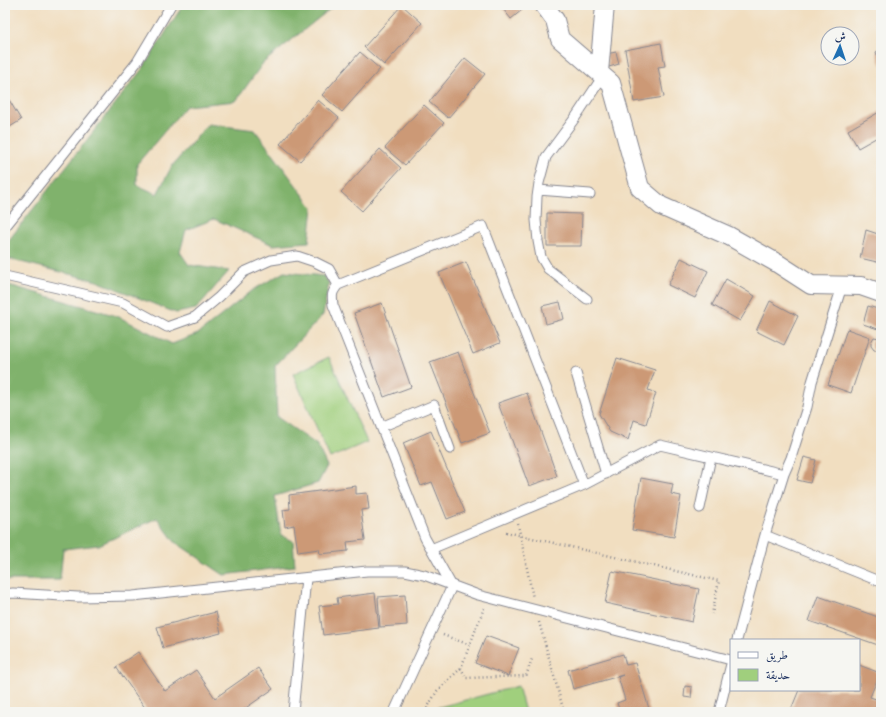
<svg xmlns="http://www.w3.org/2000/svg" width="886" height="717" viewBox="0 0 886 717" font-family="'Old Standard TT',Amiri,serif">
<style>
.green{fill:#a0cf7d;stroke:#5e7f6e}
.forest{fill:#80b26c;stroke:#4e7065}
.building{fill:#cc9976}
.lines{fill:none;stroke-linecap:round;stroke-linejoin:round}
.lane-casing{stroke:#86868f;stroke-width:11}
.street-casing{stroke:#86868f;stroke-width:20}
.path{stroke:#86868f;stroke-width:2.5;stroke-dasharray:1 3;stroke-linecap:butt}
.lane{stroke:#fff;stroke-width:9}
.street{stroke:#fff;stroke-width:18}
</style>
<rect width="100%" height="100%" fill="#f6f6f2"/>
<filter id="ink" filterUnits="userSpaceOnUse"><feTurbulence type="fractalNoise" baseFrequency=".025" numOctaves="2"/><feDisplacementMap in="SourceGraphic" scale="8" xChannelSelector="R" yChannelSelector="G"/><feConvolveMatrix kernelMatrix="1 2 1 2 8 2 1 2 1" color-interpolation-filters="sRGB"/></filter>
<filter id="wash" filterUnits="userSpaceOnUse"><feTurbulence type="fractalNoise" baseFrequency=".012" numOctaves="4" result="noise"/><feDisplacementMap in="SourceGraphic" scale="16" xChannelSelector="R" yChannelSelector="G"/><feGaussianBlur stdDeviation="0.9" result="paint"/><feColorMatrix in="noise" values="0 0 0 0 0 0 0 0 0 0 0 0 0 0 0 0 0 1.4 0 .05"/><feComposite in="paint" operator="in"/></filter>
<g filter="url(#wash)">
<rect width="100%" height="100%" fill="#f1dec0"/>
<path class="green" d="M329,357L367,442L330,458L293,374Z
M518,686L525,712H429L428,710Z"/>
<path class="forest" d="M183,5H335L263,63L236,101L186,106L137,164V185L157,194L172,166L208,124L255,130L313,208L309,242L273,245L214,219L186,230L180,252L189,265L229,271L196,309L176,313L97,281L5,258V245L143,68Z
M284,272L324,276L329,283L323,315L275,366L277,417L317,445L327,466L318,483L275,496L281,535L293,541L295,566L224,575L175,542L157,518L99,545L63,549L60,580H5V284L117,316L172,344L198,334L253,290Z"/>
<g id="blocks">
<path class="building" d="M402,5L422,23L384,65L364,47Z
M500,5H528L511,19Z
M661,43L665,66L658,67L664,97L634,102L625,50Z
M881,49V66L876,52Z
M360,52L380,69L342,112L322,95Z
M616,52L619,64L609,67L606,54Z
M465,58L485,74L448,118L429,102Z
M8,98L21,120L5,130V100Z
M318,100L339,118L300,161L280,144Z
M424,105L444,123L405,165L385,148Z
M881,111V135L858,148L848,130Z
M380,149L401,168L362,211L341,192Z
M547,213L582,214L581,246H547Z
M866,230L881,235V263L860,258Z
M681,258L708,271L695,298L668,285Z
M466,262L500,343L473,354L439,273Z
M726,279L755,296L740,321L712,305Z
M770,301L798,316L784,345L756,331Z
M560,302L564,319L546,324L542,306Z
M382,303L411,387L384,397L354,313Z
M868,306L881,310V330L863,324Z
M847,329L870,337L851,393L828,385Z
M874,337L879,338L881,339V351L874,350L871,346V342Z
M458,352L490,433L462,443L430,362Z
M617,358L655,370L648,390L656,393L646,424L634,420L628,440L610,432L599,414Z
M527,393L557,476L529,486L498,403Z
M431,431L465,512L447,519L432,482L421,486L403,443Z
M804,457L816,460L810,483L797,480Z
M641,478L673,484L671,494L681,496L674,537L632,530Z
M356,486V494L367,493L369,509L361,510L365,540L347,542L348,551L320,554L319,549L298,552L294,525L285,527L283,510L290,509L289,495Z
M612,571L699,589L692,622L605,603Z
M375,593L379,628L323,635L319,606L338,604L337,598Z
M405,595L407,625L380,627L378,597Z
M818,596L881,618V646L809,621Z
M216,612L221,633L163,648L157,627Z
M486,636L519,648L508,676L475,663Z
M138,652L165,691L196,670L215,698L258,668L273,689L240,712H148L116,667Z
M623,654L626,665L635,663L650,712H620L617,703L625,700L618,677L623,675L573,689L568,670Z
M859,665L880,673L870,697L879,700L874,712H790L799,690H859Z
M685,686L692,687L691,698L684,697Z"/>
</g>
</g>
<g filter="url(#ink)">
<use href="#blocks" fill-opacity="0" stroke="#86868f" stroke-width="1"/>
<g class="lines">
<defs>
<path id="lane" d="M538,190L590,194
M5,227L137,62L171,5
M5,276L123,303L167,327L195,317L219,297L244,272L271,260L297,256L315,262L329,269L338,285
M587,299L548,269L541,257L538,241L536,220L537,197L539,183L546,157L575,118L603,76
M576,373L606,474
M381,427L434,405L450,449
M700,508L711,457
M765,535L881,582
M431,549L584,485L660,445L784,474
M5,594L13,593L78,597L133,596L367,571H405L424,575L478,595L731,660
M737,640L765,535L784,474L791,458L807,407L812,382L842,286
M293,712L306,578
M394,712L452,586L425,538L333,305C332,296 331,293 338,285L483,226L584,485
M719,712L731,664"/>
<path id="street" d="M544,5L555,20L560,39L611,83L640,188L661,206L729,236L777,263L811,285L861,286L881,293
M599,72L605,5"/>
</defs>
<use href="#lane" class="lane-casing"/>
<use href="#street" class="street-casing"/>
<path class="path" d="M518,524L533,598
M506,532L719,581L712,614
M484,608L461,668L466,678L526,676L532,659
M539,622L564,712
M443,635L470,645
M425,712L437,691L461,668"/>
<use href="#lane" class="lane"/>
<use href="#street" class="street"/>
</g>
</g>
<rect width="886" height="717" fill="none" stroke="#f6f6f2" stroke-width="20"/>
<rect x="730" y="639" width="130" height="52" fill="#f6f6f2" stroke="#9ea6b7"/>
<rect x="738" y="652" width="20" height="6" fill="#ffffff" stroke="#9ea6b7"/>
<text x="766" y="659" font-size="12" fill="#1b2f5e">طريق</text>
<rect x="738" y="669" width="20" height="12" fill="#a0cf7d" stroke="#9ea6b7"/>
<text x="766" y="679" font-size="12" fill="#1b2f5e">حديقة</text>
<g transform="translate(840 46) rotate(3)"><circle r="19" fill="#f6f6f2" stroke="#9ea6b7"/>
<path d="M0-3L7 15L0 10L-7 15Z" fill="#1f6fb2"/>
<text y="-6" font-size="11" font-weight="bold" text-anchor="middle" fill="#1b2f5e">ش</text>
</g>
</svg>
